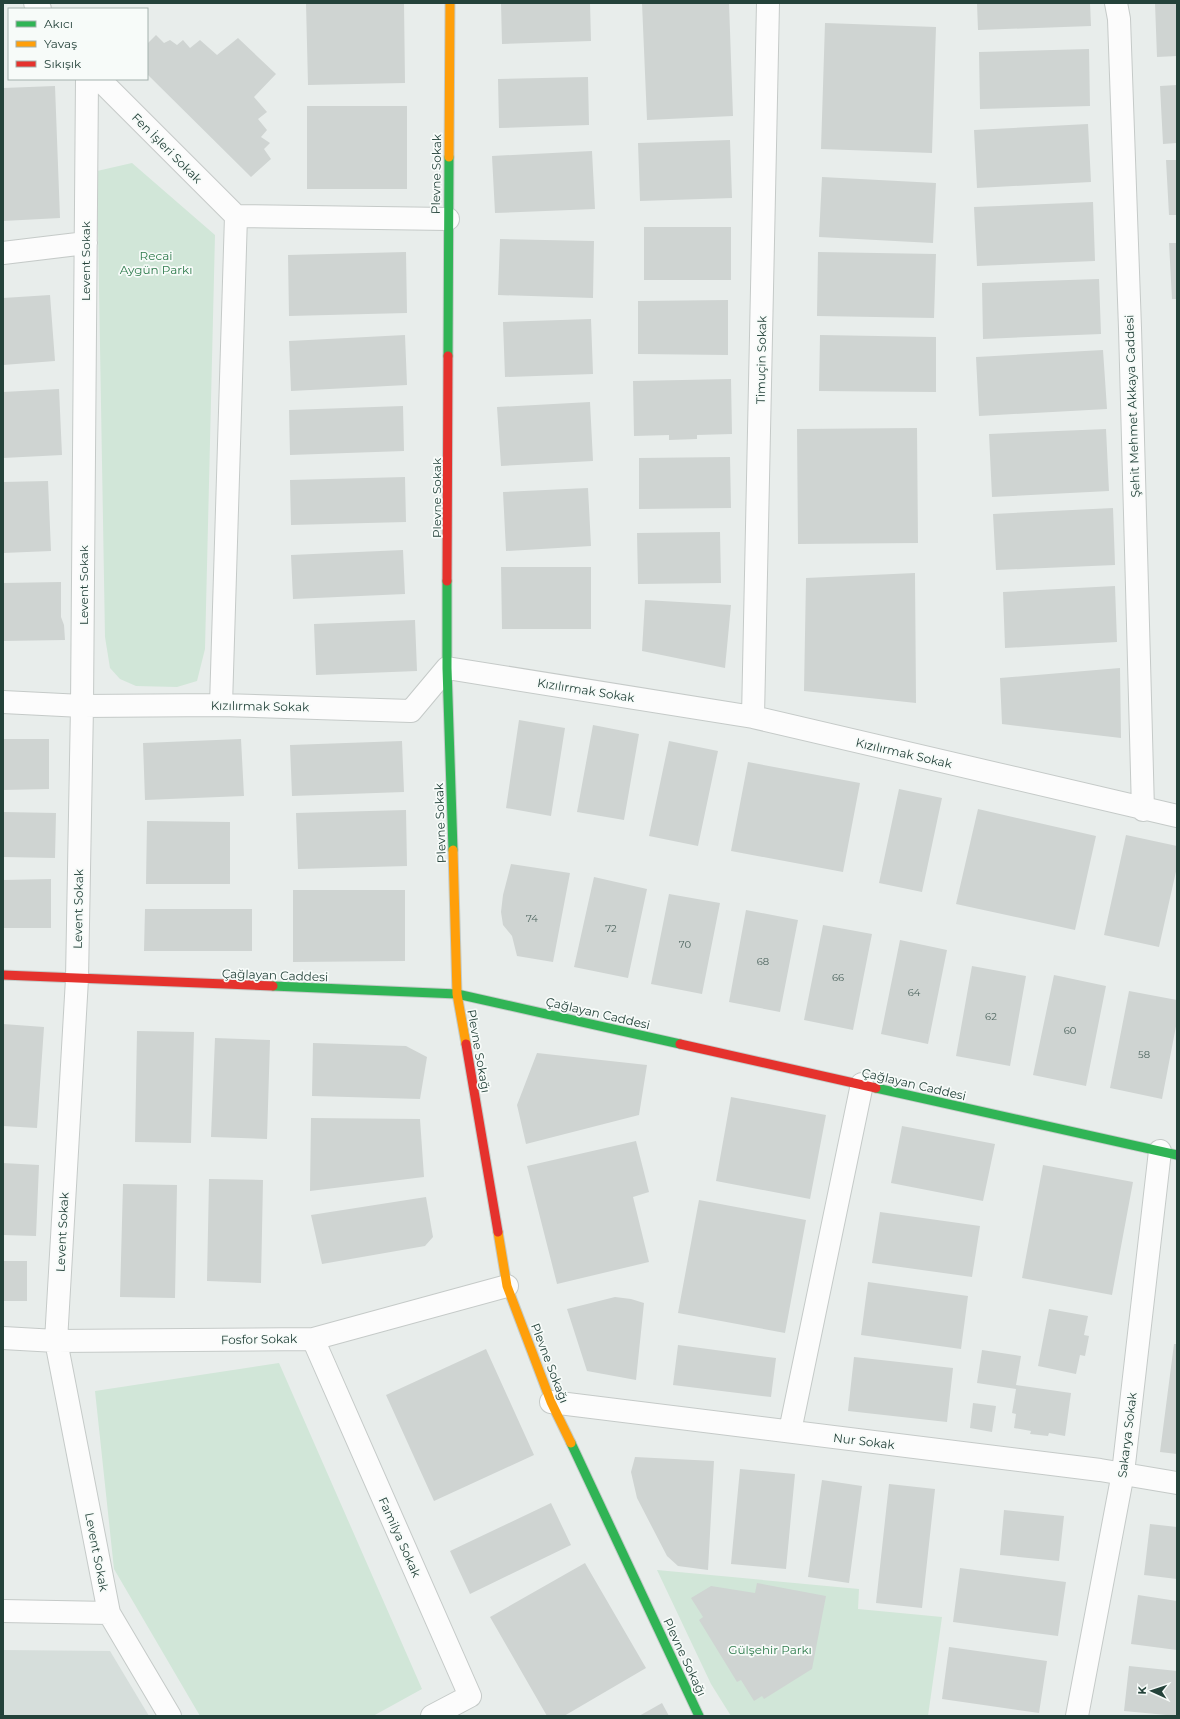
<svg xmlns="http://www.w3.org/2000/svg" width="1180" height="1719" viewBox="0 0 1180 1719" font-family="Montserrat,sans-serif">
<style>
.built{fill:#d6dedb}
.green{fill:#d1e6d8}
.building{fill:#cfd4d2}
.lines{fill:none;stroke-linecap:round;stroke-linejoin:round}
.street-casing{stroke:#c5cac8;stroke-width:24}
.fast-casing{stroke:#c3cbc8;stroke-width:11}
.slow-casing{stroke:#c3cbc8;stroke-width:11}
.jam-casing{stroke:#c3cbc8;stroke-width:11}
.street{stroke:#fcfcfc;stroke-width:22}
.fast{stroke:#30b455;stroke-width:9}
.slow{stroke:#ff9f0a;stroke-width:9}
.jam{stroke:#e5322d;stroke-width:9}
.labels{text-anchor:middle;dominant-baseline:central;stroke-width:3.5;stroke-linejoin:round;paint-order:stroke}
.number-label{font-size:10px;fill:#506761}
.street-label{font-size:12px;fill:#24423a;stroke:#f7fbf9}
.park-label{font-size:12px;fill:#2d7a4b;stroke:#f7fbf9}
</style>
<rect width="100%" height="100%" fill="#e8edeb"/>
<path class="built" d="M3,1650L110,1651L149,1716H3Z"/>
<path class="green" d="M132,163L215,235L205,649L197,681L177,687L136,686L120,679L110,668L105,637L97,171Z
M279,1363L422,1689L373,1716H200L114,1569L95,1391Z
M657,1570L859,1589L858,1609L942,1617L928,1716H731L711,1684Z"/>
<path class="building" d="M306,3H404L405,83L308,85Z
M501,3H590L591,41L502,44Z
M642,3H729L733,116L647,120Z
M977,3H1090L1091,26L978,30Z
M1155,3H1177V56L1157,57Z
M825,23L936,27L932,153L821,149Z
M156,35L164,43L170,40L177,45L183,40L190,48L200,40L217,55L238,38L276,74L254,97L267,112L258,119L267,130L261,137L270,143L264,149L271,159L251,177L147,74V44Z
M1089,49L1090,106L980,109L979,52Z
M588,77L589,125L499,128L498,79Z
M1177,85V143L1163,144L1160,86Z
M55,86L60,218L3,221V88Z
M307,106H407V189H307Z
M1088,124L1091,182L977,188L974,130Z
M730,140L732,198L640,201L638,143Z
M592,151L595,209L495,213L492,156Z
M1166,160H1177V215H1169Z
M822,177L936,183L933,243L819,237Z
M1093,202L1095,261L977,266L974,207Z
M644,227H731V280H644Z
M500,239L594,241L593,298L498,295Z
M1169,243H1177V299H1172Z
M406,252L407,313L289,316L288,255Z
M818,252L936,254L934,318L817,316Z
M1099,279L1101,334L983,339L982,283Z
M50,295L55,361L3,365V298Z
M728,300V355L638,354V301Z
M591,319L593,374L505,377L503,322Z
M405,335L407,385L291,391L289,341Z
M820,335L936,337V392L819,391Z
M1103,350L1107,409L979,416L976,357Z
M731,379L732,434L697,435V439L669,440V435L634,436L633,381Z
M59,389L62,455L3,458V392Z
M590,402L593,461L501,466L497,407Z
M403,406L404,451L290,455L289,410Z
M917,428L918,543L798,544L797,429Z
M1106,429L1109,491L992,497L989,434Z
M730,457L731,508L639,509V458Z
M405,477L406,522L291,525L290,480Z
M48,481L51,551L3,553V482Z
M588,488L591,546L506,551L503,492Z
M1113,508L1115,565L996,570L993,514Z
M720,532L721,583L638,584L637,533Z
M403,550L405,594L293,599L291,555Z
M501,567H591V629H502Z
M915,573L916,703L804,691L806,578Z
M61,582V617L64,625L65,640L3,641V583Z
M1115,586L1117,642L1005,648L1003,592Z
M645,600L731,605L725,668L642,651Z
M415,620L417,671L316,675L314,624Z
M1120,668L1121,738L1002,724L1000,678Z
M519,720L565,728L551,816L506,808Z
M593,725L639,734L624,820L577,812Z
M3,739H49V789L3,790Z
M241,739L244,796L145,800L143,743Z
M402,741L404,792L292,796L290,745Z
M669,741L718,751L698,846L649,836Z
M748,762L860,783L843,872L731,851Z
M899,789L942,798L922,892L879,883Z
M978,809L1096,836L1075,930L956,904Z
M406,810L407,866L298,869L296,813Z
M3,812L56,813L55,858L3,857Z
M147,821L230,822V884H146Z
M1126,835L1177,846V867L1159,947L1104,935Z
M511,864L570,873L553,962L517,956L512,936L503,925L501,912L503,895Z
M594,877L647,889L628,978L574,967Z
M51,879V928H3V880Z
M293,890H405V961L293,962Z
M669,894L720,903L702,994L651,984Z
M145,909H252V951H144Z
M746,910L798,920L780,1012L729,1002Z
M823,925L872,934L853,1030L804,1020Z
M900,940L947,950L928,1044L881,1034Z
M972,966L1026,976L1010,1066L956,1056Z
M1054,975L1106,986L1086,1086L1033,1075Z
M1129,991L1177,1000V1021L1162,1099L1110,1088Z
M3,1024L44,1027L37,1128L3,1126Z
M137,1031L194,1032L191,1143L135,1142Z
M215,1038L270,1040L267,1139L211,1137Z
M313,1043L406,1046L427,1057L420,1099L312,1096Z
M537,1053L647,1065L639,1115L526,1144L517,1105Z
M731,1097L826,1115L810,1199L716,1181Z
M311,1118L420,1119L424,1177L310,1191Z
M902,1126L995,1144L983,1201L891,1183Z
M636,1141L649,1192L633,1197L649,1262L557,1284L527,1166Z
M3,1163L39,1165L36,1236L3,1235Z
M1043,1165L1133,1182L1112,1295L1022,1278Z
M209,1179L263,1180L261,1283L207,1281Z
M123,1184L177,1185L175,1298L120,1297Z
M426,1197L433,1237L425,1246L322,1264L311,1215Z
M699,1200L806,1220L785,1333L678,1313Z
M880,1212L980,1226L972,1277L872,1263Z
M3,1261H27V1301H3Z
M868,1282L968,1296L961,1349L861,1335Z
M615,1297L631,1299L644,1303L636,1380L587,1371L567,1309Z
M1049,1309L1088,1316L1084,1335L1089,1336L1085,1356L1080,1355L1076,1374L1038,1366Z
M1174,1344H1177V1454L1160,1452Z
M678,1345L776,1358L771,1397L673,1385Z
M486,1349L534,1455L434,1501L386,1395Z
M982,1350L1021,1356L1016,1385L1071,1393L1065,1436L1049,1433L1048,1436L1030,1434L1031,1431L1014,1428L1016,1414L1012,1413L1016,1389L977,1383Z
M854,1357L953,1368L947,1422L848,1411Z
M973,1403L996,1406L992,1432L970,1428Z
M635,1457L714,1461L708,1570L678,1566L667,1556L637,1498L631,1472Z
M740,1469L795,1474L786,1569L731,1564Z
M822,1480L862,1486L849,1583L808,1577Z
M889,1484L935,1489L922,1608L876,1603Z
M551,1503L571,1545L470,1594L450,1551Z
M1004,1510L1064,1516L1059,1561L1000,1555Z
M1150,1524L1177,1527V1579L1144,1575Z
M585,1563L646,1668L564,1716H547L490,1617Z
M960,1568L1066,1582L1058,1636L953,1622Z
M757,1583L826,1596L812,1669L764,1699L762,1696L754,1701L741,1680L737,1682L699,1620L703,1617L691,1598L711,1586L755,1593Z
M1138,1595L1177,1601V1650L1131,1644Z
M949,1647L1047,1661L1039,1713L942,1699Z
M1129,1666L1177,1671V1716L1124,1711Z
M662,1703L669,1716H639Z"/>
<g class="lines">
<defs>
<path id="street" d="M35,3L40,9
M1116,3L1119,19L1130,328L1143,810
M87,79L82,706L77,979L56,1341L109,1613L170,1716
M99,79L236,216
M3,253L86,243
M3,702L82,706L221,705L411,711L447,668L753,717L1177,816
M221,705L236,216L448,219
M753,717L768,3
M3,1338L56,1341L313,1339L507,1286
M313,1339L470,1696L432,1716
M551,1402L1100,1470L1177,1483
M790,1431L862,1084
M3,1611L109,1613
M1077,1716L1123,1473L1160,1151"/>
<path id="fast" d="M448,356L449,157
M447,581V668L453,850
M273,986L457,994L680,1044
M876,1088L1177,1155
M571,1443L699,1716"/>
<path id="slow" d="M449,157L450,3
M453,850L457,994L466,1044
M498,1232L507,1286L551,1402L571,1443"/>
<path id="jam" d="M447,581L448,356
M3,975L273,986
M466,1044L498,1232
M680,1044L876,1088"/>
</defs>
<use href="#street" class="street-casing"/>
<use href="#fast" class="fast-casing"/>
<use href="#slow" class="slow-casing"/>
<use href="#jam" class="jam-casing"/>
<use href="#street" class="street"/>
<use href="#fast" class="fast"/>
<use href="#slow" class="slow"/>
<use href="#jam" class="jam"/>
</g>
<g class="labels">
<g class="number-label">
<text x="532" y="918">74</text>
<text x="611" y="928">72</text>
<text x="685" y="944">70</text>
<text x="763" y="961">68</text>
<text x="838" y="977">66</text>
<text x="914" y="992">64</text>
<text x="991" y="1016">62</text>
<text x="1070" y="1030">60</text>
<text x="1144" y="1054">58</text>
</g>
<g class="street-label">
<text transform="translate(167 148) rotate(45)">Fen İşleri Sokak</text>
<text transform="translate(436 174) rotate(-89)">Plevne Sokak</text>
<text transform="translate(85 261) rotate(-90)">Levent Sokak</text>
<text transform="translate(761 360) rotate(-89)">Timuçin Sokak</text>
<text transform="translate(1132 406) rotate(-92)">Şehit Mehmet Akkaya Caddesi</text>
<text transform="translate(436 498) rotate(-90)">Plevne Sokak</text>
<text transform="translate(83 585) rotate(-90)">Levent Sokak</text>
<text transform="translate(586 690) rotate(9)">Kızılırmak Sokak</text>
<text transform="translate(260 706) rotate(1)">Kızılırmak Sokak</text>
<text transform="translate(904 753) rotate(13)">Kızılırmak Sokak</text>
<text transform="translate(440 823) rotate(-92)">Plevne Sokak</text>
<text transform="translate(78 909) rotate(-89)">Levent Sokak</text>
<text transform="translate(275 975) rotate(2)">Çağlayan Caddesi</text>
<text transform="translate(598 1013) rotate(13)">Çağlayan Caddesi</text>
<text transform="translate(479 1051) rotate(80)">Plevne Sokağı</text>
<text transform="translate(914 1084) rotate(13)">Çağlayan Caddesi</text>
<text transform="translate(62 1232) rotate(-87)">Levent Sokak</text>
<text transform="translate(259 1339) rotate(-1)">Fosfor Sokak</text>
<text transform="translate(550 1363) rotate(69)">Plevne Sokağı</text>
<text transform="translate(1127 1435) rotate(-83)">Sakarya Sokak</text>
<text transform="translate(864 1441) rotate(7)">Nur Sokak</text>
<text transform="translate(400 1537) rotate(66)">Familya Sokak</text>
<text transform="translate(97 1552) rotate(79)">Levent Sokak</text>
<text transform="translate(685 1657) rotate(65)">Plevne Sokağı</text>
</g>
<g class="park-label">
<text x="156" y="255">Recai<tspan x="156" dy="14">Aygün Parkı</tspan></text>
<text x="770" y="1649">Gülşehir Parkı</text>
</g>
</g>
<rect width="1180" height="1719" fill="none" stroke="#24423a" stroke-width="8"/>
<rect x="8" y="8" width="140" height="72" fill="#f7fbf9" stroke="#a3b1ad"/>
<rect x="16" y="21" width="20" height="6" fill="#30b455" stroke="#a3b1ad"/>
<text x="44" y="28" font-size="12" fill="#24423a">Akıcı</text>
<rect x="16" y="41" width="20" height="6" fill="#ff9f0a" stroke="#a3b1ad"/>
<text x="44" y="48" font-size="12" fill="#24423a">Yavaş</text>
<rect x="16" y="61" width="20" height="6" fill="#e5322d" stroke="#a3b1ad"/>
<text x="44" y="68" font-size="12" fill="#24423a">Sıkışık</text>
<g transform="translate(1152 1691) rotate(273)" stroke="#f7fbf9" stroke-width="3" paint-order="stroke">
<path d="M0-3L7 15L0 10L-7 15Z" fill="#24423a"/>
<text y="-6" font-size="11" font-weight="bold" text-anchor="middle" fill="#24423a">K</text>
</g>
</svg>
